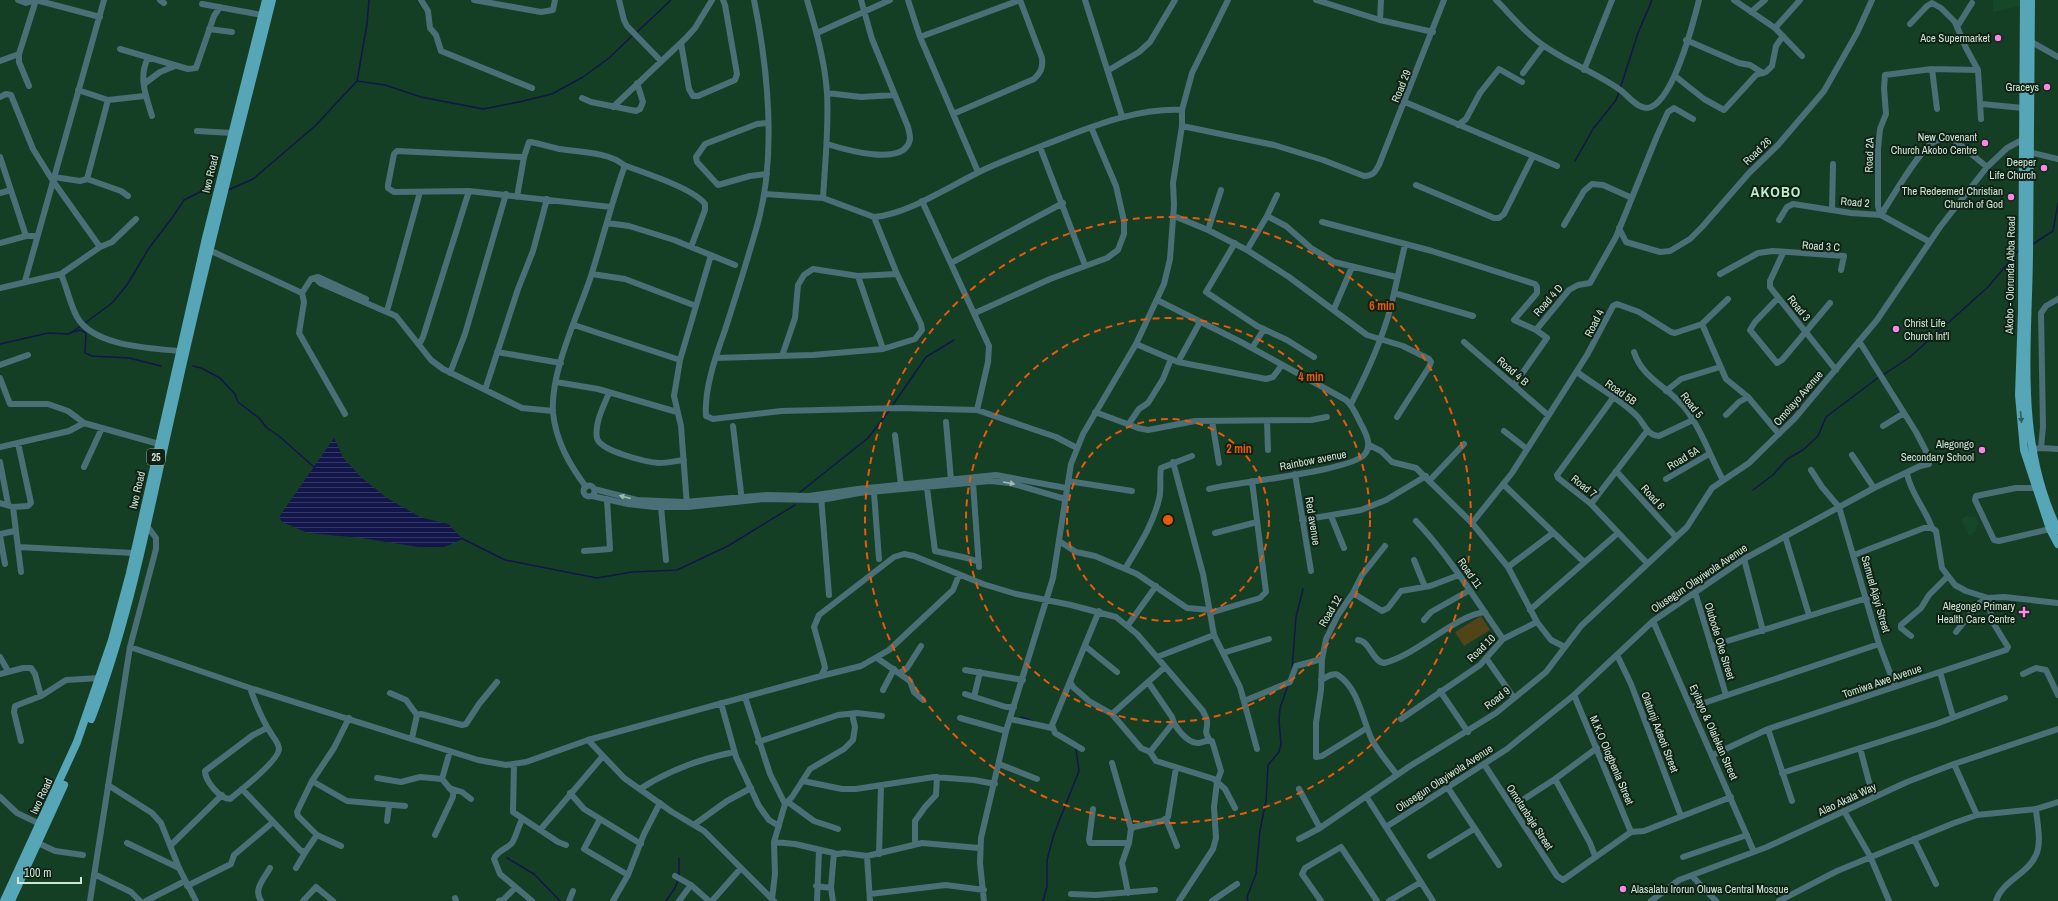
<svg xmlns="http://www.w3.org/2000/svg" width="2058" height="901" viewBox="0 0 2058 901" font-family="'Archivo Narrow',sans-serif">
<style>
.built{fill:#154829}
.green{fill:#514418}
.water{fill:url(#water-rules)}
.lines{fill:none;stroke-linecap:round;stroke-linejoin:round}
.stream{stroke:#12164b;stroke-width:1.5}
.minor{stroke:#4a6f77;stroke-width:6}
.major{stroke:#56a6b7;stroke-width:8}
.oneway{fill:#305d5e}
.oneway2{fill:#a0bcb4}
.ring{fill:none;stroke:#e8590c;stroke-width:2;stroke-dasharray:7 5}
.poi-dot{fill:#fa87e7;stroke:#102216;stroke-width:1.5}
.labels{text-anchor:middle;dominant-baseline:central;stroke-width:4;stroke-linejoin:round;paint-order:stroke}
.shield{fill:#102216;stroke:#96ab9c;stroke-width:1}
.shield-label{font-size:10px;font-weight:bold;fill:#cfe6d5}
.poi-label{font-size:11px;fill:#cfe6d5;stroke:#102216;text-anchor:end}
.street-label{font-size:11px;fill:#cfe6d5;stroke:#102216}
.district-label{font-size:15px;font-weight:bold;letter-spacing:1px;fill:#beeccb;stroke:#102216}
.centre{fill:#e8590c;stroke:#102216;stroke-width:2}
.ring-label{font-size:12px;text-anchor:middle;font-weight:bold;fill:#e8590c;stroke:#102216;stroke-width:4;stroke-linejoin:round;paint-order:stroke}
</style>
<defs>
<pattern id="water-rules" width="6" height="5" patternUnits="userSpaceOnUse"><rect width="6" height="5" fill="#12164b"/><path d="M0 2.5h6" fill="none" stroke="#333864"/></pattern>
</defs>
<rect width="100%" height="100%" fill="#153f25"/>
<path class="built" d="M1993,0H2020V6L1993,12Z
M1967,516L1971,518L1975,516L1979,524L1975,528L1977,531L1969,535L1961,519Z"/>
<path class="green" d="M1481,616L1490,630L1464,646L1455,632Z"/>
<path class="water" d="M334,438L344,459L362,478L387,498L420,517L448,524L463,539L444,547H419L361,538L308,533L282,522L279,517Z"/>
<g class="lines">
<path class="stream" d="M636,33L671,0
M357,81L367,24L369,0
M1620,89L1638,33L1652,0
M1575,161L1593,129L1616,100L1619,92
M228,190L253,179L315,126L357,81L385,85L421,97L483,109L519,102L552,94L583,77L609,58L633,35
M2033,244L2053,231L2058,203
M85,323L112,303L127,285L149,248L172,218L184,200L208,188
M70,333L80,330L86,333L85,353L92,356L129,358L161,366
M0,344L48,333L69,334L82,325
M193,366L201,368L220,378L235,394L238,402L259,418L267,428L279,436L315,468
M1883,375L1910,357L1988,287L2019,250
M892,406L926,357L954,340
M1753,490L1773,475L1787,459L1803,450L1818,436L1826,417L1879,377
M799,493L868,438L889,411
M461,538L505,560L597,578L632,572L677,570L728,546L795,505
M1292,670L1296,617L1303,589
M1021,717L1033,721
M507,858L534,874L560,901
M679,858V876
M666,901L675,888L678,880
M1043,901L1047,886V860L1054,834L1079,771L1076,749
M1248,901L1247,897L1256,874L1260,830L1266,801L1268,765L1279,752L1281,744L1279,721L1280,708L1288,685"/>
<path class="minor" d="M18,0L26,3L36,0L100,17
M160,0L164,3
M421,0L428,11L430,28L436,35L441,51L532,88
M474,0L541,12L553,10L555,0
M619,0L624,20L627,26L661,61
M754,0C768,69 777,157 757,226C747,261 736,296 725,330C716,355 704,389 706,416L713,419L781,411L900,408L977,410L1056,437L1077,448
M807,0C816,30 825,62 827,93C829,128 825,163 823,198
M908,0L920,37L978,172
M1085,0L1122,116
M1316,0L1380,20L1433,32
M1496,0C1509,13 1521,28 1535,39C1560,60 1592,70 1619,89C1628,95 1639,112 1651,107C1674,97 1693,24 1699,0
M1734,0L1775,28L1802,56
M202,4L262,15
M1751,12L1765,0
M1380,20L1381,0
M1910,24L1927,6L1932,3L1941,8L1955,22L1966,48L1978,70L1981,119
M1957,27L1972,3
M1775,28L1800,0
M209,29L232,32
M817,33L890,0
M920,37L1020,0L1042,58C1043,68 1041,72 1034,79L953,114
M1686,40L1739,63L1750,65L1763,73
M2028,40L2058,57
M681,43L689,89L693,96H698L735,80L737,74L725,5L723,0
M120,49L188,69L196,68L214,16L220,7
M148,58C138,77 146,96 152,116
M0,61L19,54
M1932,69L1937,109
M1109,70L1139,52L1150,42L1175,0
M1584,70L1612,0
M1523,73L1543,46
M1675,76L1704,99L1724,110L1756,75L1766,72L1772,66L1776,46L1783,36
M144,84L160,72L175,66
M29,86L19,62V54L36,0
M78,90L108,100L144,96
M827,93L861,97L895,95
M0,97L6,94L11,95L33,149L53,181L100,247
M582,98L591,102L636,111L640,109L643,102L637,83
M1405,102L1557,166
M1982,104L2023,108
M613,107L686,38L695,28L712,0
M767,123L757,124L705,144L696,157L697,162L718,185L750,176L767,174
M1458,125L1466,119L1480,93L1499,69L1522,82
M1182,126L1274,145L1323,160L1364,176C1373,176 1375,172 1379,165L1444,0
M197,131L232,133
M827,144C843,149 905,168 910,139C910,135 909,131 908,127L872,39L861,0
M1040,147L1085,265
M2029,152L2058,159
M0,157L26,236
M624,165C644,173 693,188 705,204V210L691,247
M54,177L80,181L87,179
M87,179L108,100
M87,179L121,191L128,196
M1416,185L1494,218H1499L1504,214L1533,156
M0,193L11,190
M765,194L823,198L874,217C907,214 947,188 977,173C999,162 1022,154 1044,145C1089,128 1133,108 1182,110
M517,197L524,157
M922,201L989,346L988,362L977,410
M1832,210L1833,164
M1884,211L1879,210L1878,206V149L1880,129L1886,114L1884,88L1885,75L1932,69L1978,70
M1882,213C1893,196 1917,154 1932,143C1938,139 1945,136 1952,138L1987,167
M1174,216L1208,230L1247,250L1289,277L1367,335L1403,346L1429,359L1431,362L1429,367L1397,417
M1267,216L1286,226L1311,248L1334,262L1396,277
M1779,220L1787,207L1793,204L1851,213L1881,215L1930,242
M1322,222L1432,251L1535,284L1537,287V293L1514,320L1536,330L1547,338L1514,385
M607,223L629,226L674,240L735,265
M1564,225L1584,191L1592,184L1603,185L1632,198
M1619,228L1626,242L1660,252L1670,251L1690,239L1702,227L1749,173L1778,145L1824,91L1857,33L1872,0
M1208,230L1221,190
M0,243L26,236H37
M1235,243L1206,292L1257,326L1287,340L1314,357
M209,250L302,293L304,302L299,333L345,414
M1247,250L1267,216L1277,195
M1783,253L1770,281V287L1836,370
M951,263L1063,203
M61,274C67,288 70,304 77,317C93,346 149,348 179,351
M592,274L625,279L696,306
M1720,274L1758,253L1773,251L1844,256L1841,270
M858,276L883,349
M315,278L320,283L396,316L431,360L443,369L522,408L553,411
M25,281L104,0
M0,288L61,274L100,247L112,242L136,219
M302,293L311,279L318,277L366,299
M1394,293L1473,316
M1778,298L1755,322L1750,330L1777,363L1782,360L1830,303
M1157,300L1241,342L1346,400C1354,407 1357,417 1362,426C1366,434 1372,445 1365,454C1352,471 1237,482 1209,489
M1334,309L1352,267
M387,311L420,192
M975,313L1050,279L1107,258L1118,250L1124,234V221L1116,186L1091,127
M1702,324L1728,299
M574,325L680,360
M1536,330L1569,290L1578,285L1590,283L1616,237L1657,136L1668,112L1674,108L1693,119
M1464,342L1548,415
M1136,344L1178,362L1266,379L1273,377L1282,365
M419,345L423,337L469,191
M1252,348L1264,329
M497,352L561,363
M1634,352C1642,378 1668,387 1684,407C1701,428 1710,456 1723,480
M782,356L795,318L798,285L804,275L813,269L858,276L897,274
M716,358L813,355L883,349L915,339L922,330L921,324L897,274L874,217
M1178,362L1200,322
M0,365L28,355
M1577,372C1597,387 1620,399 1637,416C1644,423 1647,436 1659,436L1693,420
M450,373L465,334L506,194
M0,378L10,404H48L68,411L84,423L159,444
M556,382L598,389L677,412
M485,390L518,289L533,251L547,199
M1666,391L1681,379L1720,367
M609,393C604,405 594,424 597,438C600,451 646,462 659,463C667,463 675,461 684,460
M1613,398L1557,475L1558,478L1591,504L1647,563
M1351,404C1368,371 1387,329 1394,293C1398,277 1401,261 1405,245
M1095,412L1138,428L1148,430L1195,421L1311,420L1327,417
M1726,415L1739,402L1748,397
M1212,421L1219,463
M1267,421L1268,450
M946,422L951,480
M1128,425L1139,409L1148,403L1163,379L1171,359
M733,426L742,501
M1883,426L1904,413
M1504,431L1527,449
M895,435L901,485
M1369,445L1381,451L1392,462L1416,468L1472,523L1508,567L1537,622L1551,640L1565,647
M0,447L69,431L84,423
M2041,448L2043,427L2041,313L2046,306L2058,299
M2024,450L2041,448L2058,449
M1852,455L1874,488
M0,462L8,504
M1173,462L1203,574L1214,635L1240,687L1257,749
M84,467L102,428
M1811,470L1822,487L1839,507L1879,644L1895,686
M1616,471L1676,537
M1295,474L1311,571
M1907,474C1911,494 1925,508 1932,528
M1666,479L1709,454
M1430,480L1464,444
M1068,481L1132,491
M973,483L979,567
M1503,484L1584,562
M583.5 491a5.5 5.5 0 1 1 11 0a5.5 5.5 0 1 1-11 0Z
M586,487C569,464 556,441 553,413C550,373 577,317 590,279C602,242 611,204 624,168V165C609,152 578,152 559,149C550,147 541,144 531,142H529L524,157H520L397,151L394,154L388,185V188L394,192L469,191L611,207
M927,488L935,551L967,558L979,562
M2035,488H2016L1976,496L1975,500L1994,540L1999,541L2050,529
M594,489L637,500L684,502L767,495L809,496L858,489L996,475L1066,488
M874,493L879,559
M592,496L628,504L654,507H688L764,499L821,500L859,493L990,481L1010,483L1065,499
M821,496L829,595
M0,503L13,507L28,506L31,503L18,443
M1591,504L1647,431
M687,506L681,426L674,396L680,360L711,255
M13,507L21,572
M661,507L666,560
M1331,516L1344,548
M1302,520L1361,510L1386,500L1426,476
M1416,521C1450,557 1475,599 1503,639
M1472,523L1512,473L1587,355L1613,306L1617,304L1639,312L1671,332L1675,333L1702,324L1726,379L1748,397L1779,434
M1215,533L1257,522
M0,534L15,531
M0,536L5,564
M1785,536L1809,615
M1059,541L1076,552L1095,556L1137,574L1187,608L1210,610
M18,547L134,553
M584,551L610,549L607,499
M1854,555L1924,528H1932L1936,531L1942,568L1955,585L1966,591L1988,598L2004,597L2058,603
M1744,559L1763,631
M1414,560L1425,587
M1508,567L1553,533
M1125,569C1138,547 1153,525 1159,499C1162,489 1159,479 1161,468L1192,456
M1695,592L1726,695
M1353,593L1382,611L1388,608L1401,591L1430,586L1459,575
M1530,610L1618,533
M1210,613L1260,598L1266,592L1252,481
M1424,620L1431,612L1470,590
M1653,621L1754,852
M1128,625L1156,586
M1911,636L1901,628V625L1921,608L1929,595L1947,577
M1358,640C1370,641 1372,661 1384,663C1417,655 1454,616 1485,612
M1085,646L1117,672
M1711,646L1867,598
M130,647L250,688L478,760L506,765L526,762L588,740L821,676L825,668L824,663L814,627L819,615L894,557L904,554L914,556L983,584L1016,594L1071,605L1116,617L1137,634L1203,711C1204,714 1207,718 1207,721C1208,732 1203,729 1210,741
M1223,653L1269,639
M1617,655L1631,684L1681,816
M0,657L8,671
M1157,657L1214,635
M877,658L910,681L914,692L923,700
M1486,658L1514,698
M1165,667L1148,682L1172,717C1174,726 1187,744 1199,743C1204,742 1206,740 1212,741L1221,771L1217,782L1214,807L1216,838L1213,849L1179,901
M965,670L1023,680
M1940,672L1953,717
M900,673L907,668L921,646
M0,674L23,668H31L35,674L41,696
M2023,674L2036,668L2046,670L2058,695
M821,676L861,666L889,650L953,590L959,575
M1321,680C1325,678 1333,672 1338,675C1359,689 1362,719 1372,740C1379,753 1389,764 1397,775
M1070,681L1073,687L1089,701L1112,714L1141,748L1150,752L1156,761L1214,779L1225,789L1235,808
M250,688C256,705 262,720 272,735C275,739 279,744 279,749C279,760 240,791 230,799C220,799 205,781 205,771L253,735L267,728
M883,690L894,669
M1440,691L1468,732
M390,693L406,700L417,715L412,738
M965,694L1006,707H1014
M1574,695L1631,832
M745,697L770,774L785,804
M974,697L980,672
M1244,701L1290,682L1296,666L1322,659
M721,703L736,757L759,806L769,820L779,826
M1692,707L1879,644
M1112,714L1148,682
M417,715L421,714L462,725L466,724L479,704L497,682
M960,718L1006,731
M1010,719L1052,728
M1401,719L1480,665L1503,639L1537,622
M1367,728L1322,756L1316,757V723L1321,690L1322,659L1326,639L1338,615L1353,593L1362,575L1385,546
M1768,729L1792,801
M588,740L624,778L672,812L704,831L774,901
M21,741L14,712L15,706L41,696L66,680L100,678
M758,742L838,715L857,713L882,716
M1860,748L1869,782L1876,796
M1082,749L1055,733L1052,725L1099,611
M1150,752L1173,723
M1713,755L1768,729L2006,650L2008,647L1992,621L1988,598L1979,603L1956,632
M1112,763L1131,829
M999,764L1037,779
M1484,764L1557,876L1563,880L1631,832L1644,831L1731,797
M1954,764L1977,815
M514,765L513,812L558,842L566,845
M1782,773L1936,724L2005,698
M377,778L401,782L420,777L442,779
M1555,779L1590,843L1595,856
M312,781L347,801L405,806
M803,781L842,789H856L934,777L974,780L995,784
M108,785L152,813L161,823L179,868L196,901
M449,788L462,792L471,799
M1448,788L1499,865
M242,789L301,851H306L317,835
M640,789C669,770 700,759 734,752
M1299,789L1320,828
M570,793L584,809L641,844
M1366,796L1433,901
M0,797L17,813L40,824
M788,802L814,821L838,829
M1512,807L1555,779L1597,748
M1093,809L1089,840L1090,843H1129
M1844,811L1870,856L1889,901
M600,819L584,849L628,875
M1166,819L1177,846
M522,820C518,826 515,841 511,844C506,849 497,851 494,859L500,874L532,901
M387,821L389,805
M695,824L727,801L751,788
M1386,827L1507,749L1574,695L1653,621L1744,559L1874,488L1920,466L1929,464L1928,455L1916,432L1859,341
M540,830L603,756
M435,835L453,797V792L442,779L450,751
M1299,839L1320,828L1410,766L1496,713L1546,672L1581,626L1687,527L1712,488L1749,463L1795,418L1877,320L1940,227L1987,167L2007,148L2022,140
M1914,839L1936,884
M774,842L795,844L838,854L844,853L867,856L922,843L979,848
M38,843L55,851L83,855
M127,843L179,868
M915,844V821L925,807L936,795L937,777
M171,845L222,795
M341,846L317,835L298,816L297,812L312,781L334,748L349,718
M879,854L881,786
M867,856L870,901
M1430,856L1474,829
M1683,857L1747,835
M296,868L306,851
M94,874L131,892L140,901
M675,876L691,885L709,901
M1692,876L1716,901
M187,886L231,864L234,855L273,822
M816,886L831,888L833,901
M831,887L834,853
M1128,893L1122,863L1129,843L1131,829L1134,827L1162,821L1168,817L1176,768
M870,894L946,885L984,890
M1071,894L1096,895L1155,890
M455,898L456,901
M772,899L775,874L774,842L785,804L792,797L810,769L844,749L853,740L855,727L852,714
M90,901L130,647L156,549V538L147,526
M146,901L185,881
M261,901C253,889 264,879 270,868
M303,901L316,887L333,901
M499,901L503,900L515,888
M569,901L573,891
M613,901L628,875L644,834L660,803
M679,901L691,885
M712,901L741,868
M817,901L819,850
M984,901L980,863L981,838L1006,731L1053,578L1071,464L1083,434L1136,344L1164,284L1170,259L1174,205L1173,183L1182,126V110L1192,73L1228,0
M1212,901L1237,884
M1321,901L1302,874L1305,868L1341,847L1377,901
M1389,901L1421,882
M1651,901L1679,880L1767,847L1907,782L1954,764L2058,729
M1779,901L1837,871L1954,823L1977,815L2036,809L2058,802
M1996,901C2002,881 2028,874 2036,855C2042,842 2037,823 2036,809"/>
<path class="major" d="M2024,0L2022,311L2019,395L2024,450L2050,529L2058,544
M2031,0C2030,85 2030,169 2029,254C2028,347 2015,443 2058,530
M91,719C131,615 150,507 175,398C204,265 239,133 272,0
M4,901L77,742L112,640L130,573L206,238L266,0
M11,901L64,785"/>
</g>
<defs><path id="oneway-solid" d="M-6-.8H1V-3.2L6.5 0L1 3.2V.8H-6Z"/></defs>
<use class="oneway" href="#oneway-solid" transform="translate(2021 417) rotate(85)"/>
<g class="oneway2">
<use href="#oneway-solid" transform="translate(1009 483) rotate(10)"/>
<use href="#oneway-solid" transform="translate(625 497) rotate(-165)"/>
</g>
<g class="ring">
<circle cx="1168" cy="520" r="101"/>
<circle cx="1168" cy="520" r="202"/>
<circle cx="1168" cy="520" r="303"/>
</g>
<g class="poi-dot">
<circle cx="1998" cy="38" r="4"/>
<circle cx="2047" cy="87" r="4"/>
<circle cx="1985" cy="143" r="4"/>
<circle cx="2044" cy="168" r="4"/>
<circle cx="2011" cy="197" r="4"/>
<circle cx="1896" cy="329" r="4"/>
<circle cx="1982" cy="450" r="4"/>
<path d="M2022 606h4v4h4v4h-4v4h-4v-4h-4v-4h4z"/>
<circle cx="1623" cy="889" r="4"/>
</g>
<g class="labels">
<rect class="shield" x="147" y="449" width="18" height="16" rx="3"/>
<g class="shield-label">
<text x="156" y="457">25</text>
</g>
<g class="poi-label">
<text x="1990" y="38">Ace Supermarket</text>
<text x="2039" y="87">Graceys</text>
<text x="1977" y="137">New Covenant<tspan x="1977" dy="13">Church Akobo Centre</tspan></text>
<text x="2036" y="162">Deeper<tspan x="2036" dy="13">Life Church</tspan></text>
<text x="2003" y="191">The Redeemed Christian<tspan x="2003" dy="13">Church of God</tspan></text>
<text x="1904" y="323" text-anchor="start">Christ Life<tspan x="1904" dy="13">Church Int'l</tspan></text>
<text x="1974" y="444">Alegongo<tspan x="1974" dy="13">Secondary School</tspan></text>
<text x="2015" y="606">Alegongo Primary<tspan x="2015" dy="13">Health Care Centre</tspan></text>
<text x="1631" y="889" text-anchor="start">Alasalatu Irorun Oluwa Central Mosque</text>
</g>
<g class="street-label">
<text transform="translate(1401 86) rotate(-68)">Road 29</text>
<text transform="translate(1757 151) rotate(-44)">Road 26</text>
<text transform="translate(1869 155) rotate(-88)">Road 2A</text>
<text transform="translate(210 174) rotate(-76)">Iwo Road</text>
<text transform="translate(1855 202) rotate(5)">Road 2</text>
<text transform="translate(1821 246) rotate(4)">Road 3 C</text>
<text transform="translate(2010 275) rotate(-89)">Akobo - Olorunda Abba Road</text>
<text transform="translate(1548 300) rotate(-49)">Road 4 D</text>
<text transform="translate(1799 308) rotate(51)">Road 3</text>
<text transform="translate(1594 323) rotate(-63)">Road 4</text>
<text transform="translate(1513 371) rotate(41)">Road 4 B</text>
<text transform="translate(1621 392) rotate(35)">Road 5B</text>
<text transform="translate(1798 398) rotate(-49)">Omolayo Avenue</text>
<text transform="translate(1692 405) rotate(52)">Road 5</text>
<text transform="translate(1683 458) rotate(-31)">Road 5A</text>
<text transform="translate(1313 460) rotate(-11)">Rainbow avenue</text>
<text transform="translate(1584 486) rotate(39)">Road 7</text>
<text transform="translate(137 490) rotate(-77)">Iwo Road</text>
<text transform="translate(1653 497) rotate(48)">Road 6</text>
<text transform="translate(1313 521) rotate(81)">Red avenue</text>
<text transform="translate(1470 573) rotate(55)">Road 11</text>
<text transform="translate(1699 578) rotate(-34)">Olusegun Olayiwola Avenue</text>
<text transform="translate(1876 594) rotate(74)">Samuel Ajayi Street</text>
<text transform="translate(1330 611) rotate(-60)">Road 12</text>
<text transform="translate(1720 641) rotate(73)">Olubode Oke Street</text>
<text transform="translate(1481 648) rotate(-44)">Road 10</text>
<text transform="translate(1882 681) rotate(-19)">Tomiwa Awe Avenue</text>
<text transform="translate(1497 698) rotate(-38)">Road 9</text>
<text transform="translate(1660 732) rotate(69)">Olatunji Adeoti Street</text>
<text transform="translate(1714 732) rotate(66)">Eyitayo &amp; Olalekan Street</text>
<text transform="translate(1612 760) rotate(67)">M.K.O Ologbenla Street</text>
<text transform="translate(1444 778) rotate(-33)">Olusegun Olayiwola Avenue</text>
<text transform="translate(41 796) rotate(-65)">Iwo Road</text>
<text transform="translate(1847 799) rotate(-25)">Alao Akala Way</text>
<text transform="translate(1530 817) rotate(57)">Omotanbaje Street</text>
</g>
<g class="district-label">
<text x="1776" y="191">AKOBO</text>
</g>
</g>
<circle cx="1168" cy="520" r="6" class="centre"/>
<g class="ring-label">
<text x="1382" y="310">6 min</text>
<text x="1311" y="381">4 min</text>
<text x="1239" y="453">2 min</text>
</g>
<path d="M18 877v6h63v-6" fill="none" stroke="#cfe6d5" stroke-width="2"/>
<text x="24" y="877" font-size="12" fill="#cfe6d5" stroke="#102216" stroke-width="3" paint-order="stroke">100 m</text>
</svg>
